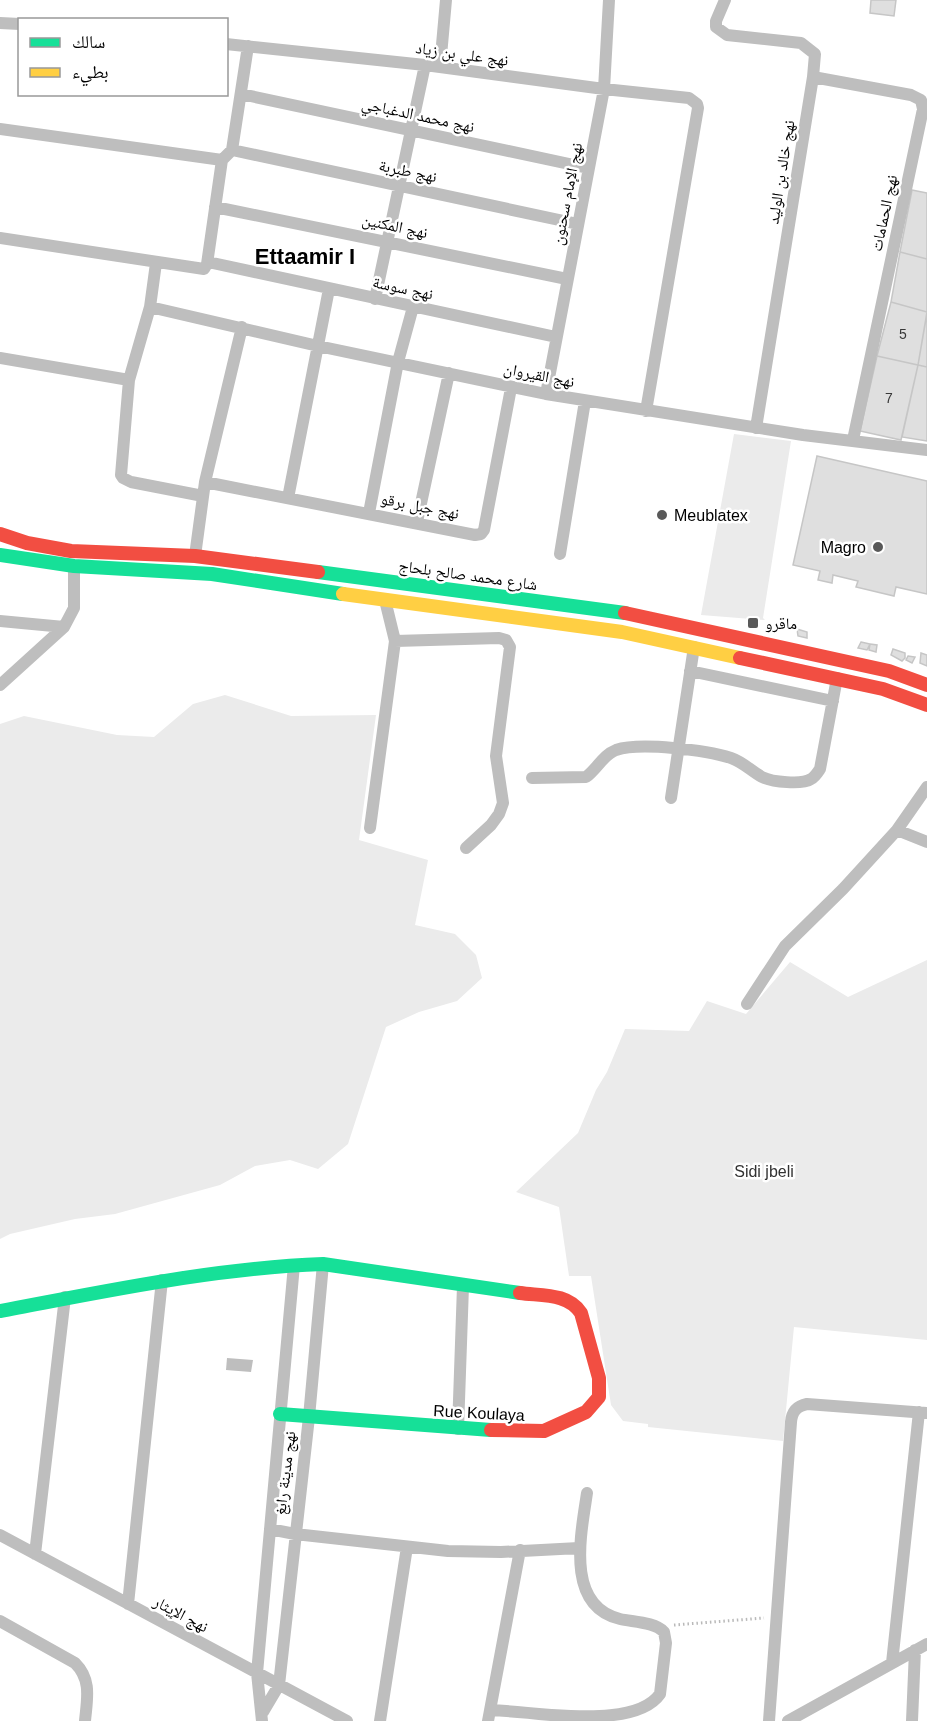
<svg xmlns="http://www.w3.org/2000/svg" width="927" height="1721" viewBox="0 0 927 1721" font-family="Arial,'Noto Naskh Arabic',sans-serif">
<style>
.green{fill:#ebebeb}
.water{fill:#bebebe}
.building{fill:#dfdfdf;stroke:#c6c6c6;stroke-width:1.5}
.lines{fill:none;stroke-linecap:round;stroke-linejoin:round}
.path{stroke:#b9b9b9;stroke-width:3;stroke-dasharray:1.5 3;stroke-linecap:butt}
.street{stroke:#bebebe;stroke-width:12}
.fast{stroke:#16e098;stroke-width:14}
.slow{stroke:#ffcf43;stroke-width:14}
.jam{stroke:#f24e42;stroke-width:14}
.poi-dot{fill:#595959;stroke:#fff;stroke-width:2}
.labels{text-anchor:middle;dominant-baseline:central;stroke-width:5;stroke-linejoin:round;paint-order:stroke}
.number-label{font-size:14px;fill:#383838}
.street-label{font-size:16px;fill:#000;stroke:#fff}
.poi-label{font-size:16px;fill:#000;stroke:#fff;text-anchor:start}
.park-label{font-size:16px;fill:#323232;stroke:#fff}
.district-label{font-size:22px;font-weight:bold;fill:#000;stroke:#fff}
</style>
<rect width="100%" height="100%" fill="#fff"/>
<path class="green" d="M734,434L791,441L763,618L765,620L701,615Z
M225,695L291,716L376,715L359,840L428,860L415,925L455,934L476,955L482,978L457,1001L419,1012L386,1027L348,1144L318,1169L290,1160L255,1166L220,1185L115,1214L75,1219L10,1234L0,1239V724L24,716L117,735L154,737L193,704Z
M927,960V1340L794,1327L783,1441L648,1427V1424L623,1421L611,1405L591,1276H569L559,1207L516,1192L578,1133L596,1090L607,1072L625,1029L689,1031L707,1001L746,1014L790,962L848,997Z"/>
<path class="water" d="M227,1358L253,1360L251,1372L226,1370Z"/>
<path class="building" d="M871,0H896L894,16L870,13Z
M912,190L927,193V259L900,252Z
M900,252L927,259V312L891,302Z
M891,302L927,312L918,365L877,356Z
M927,313V367L918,365Z
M877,356L918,365L901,440L860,431Z
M918,365L927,367V441L902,437Z
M817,456L927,481V594L896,587L894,596L856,587L858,581L833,575L832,583L818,580L820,571L793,565Z
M797,629L807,632V638L798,636Z
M861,642L870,644L867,650L858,648Z
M870,644L877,645L876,652L869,650Z
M893,649L905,653V658L902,661L891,655Z
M921,653L927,655V666L920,663Z
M908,656L915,657L912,663L906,660Z"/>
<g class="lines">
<path class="path" d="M674,1625L764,1618"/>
<path class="street" d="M725,0L716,21V27L727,35L801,43L815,54L813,77L756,428
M0,23L20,24
M226,44L425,65L604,89L689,98L697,104L698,108L646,411
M440,67L446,0
M813,77L911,95L921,100L923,109L853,440
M241,94L588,168
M0,129L222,160
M232,150L578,224
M215,207L567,279
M0,238L204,269L207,264L222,160L232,150L248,46
M208,262L556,337
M156,263L150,307L129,380L121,475L123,478L131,482L203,496
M375,299L425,65
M150,307L318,346L546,394L803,435L927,450
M0,358L129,380
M546,394L604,89L609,0
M205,482L475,535L481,534L484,530L511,388
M288,498L329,289
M369,513L398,362L413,307
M417,522L449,373
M560,554L585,401
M195,556L205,482L242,327
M0,621L64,627
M395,641L499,638L506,640L510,647L496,756L503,803L499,814L491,825L466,848
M690,671L833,701
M0,685L64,627L74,608V566
M532,778L586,777C597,769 603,755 616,750C640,742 706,750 731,758C743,762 751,771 762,777C772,782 802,785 811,779C815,777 818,772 820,769L837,678
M671,798L694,647
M370,828L395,641L385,600
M897,830L927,787
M747,1004L785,946L843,889L897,830L927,842
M458,1429L463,1286
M270,1529L295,1534L448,1551L501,1552L579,1548
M0,1535L347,1721
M35,1554L65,1297
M128,1604L162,1280
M0,1621L75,1663C92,1680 87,1699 85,1721
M892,1663L919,1412
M490,1710C510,1711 531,1713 551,1715C582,1717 641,1721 660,1694L666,1643L664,1632C655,1622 633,1622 620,1619C565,1606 581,1534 587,1493
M263,1712L279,1685L309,1417L323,1264
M262,1721L257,1673L294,1265
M380,1721L407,1547
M488,1721L520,1550
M769,1721L791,1422C792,1411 797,1406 807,1404L927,1413
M788,1721L927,1644
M912,1721L915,1650"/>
<path class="fast" d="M0,555L74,566L212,574L343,594
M318,572L625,613
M0,1311C107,1291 214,1268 323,1264L520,1293
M280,1414L491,1430"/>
<path class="slow" d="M343,594L622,632L740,658"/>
<path class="jam" d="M0,534L27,543L71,551L195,556L318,572
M625,613L889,671L927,685
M740,658L883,689L927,705
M491,1430L544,1431L586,1412L599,1397V1378L581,1313C568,1293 542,1296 520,1293"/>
</g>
<g class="poi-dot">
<circle cx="662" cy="515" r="6"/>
<circle cx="878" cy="547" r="6"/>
<rect x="747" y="617" width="12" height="12" rx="3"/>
</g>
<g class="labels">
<g class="number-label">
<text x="903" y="334">5</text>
<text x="889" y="398">7</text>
</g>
<g class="street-label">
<text transform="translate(462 54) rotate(8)">نهج علي بن زياد</text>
<text transform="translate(418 115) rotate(12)">نهج محمد الدغباجي</text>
<text transform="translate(408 171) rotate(12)">نهج طبربة</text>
<text transform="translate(781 172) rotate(-81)">نهج خالد بن الوليد</text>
<text transform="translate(567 194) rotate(-79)">نهج الإمام سحنون</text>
<text transform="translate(884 213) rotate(-78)">نهج الحمامات</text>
<text transform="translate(395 226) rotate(12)">نهج المكنين</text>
<text transform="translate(403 288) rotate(12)">نهج سوسة</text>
<text transform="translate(539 375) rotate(11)">نهج القيروان</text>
<text transform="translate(420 506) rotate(11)">نهج جبل برقو</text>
<text transform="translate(468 575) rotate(8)">شارع محمد صالح بلحاج</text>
<text transform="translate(479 1413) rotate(3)">Rue Koulaya</text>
<text transform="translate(285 1473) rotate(-83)">نهج مدينة رابغ</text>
<text transform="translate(181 1614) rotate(28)">نهج الإيثار</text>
</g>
<g class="poi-label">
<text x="674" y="515">Meublatex</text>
<text x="866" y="547" text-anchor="end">Magro</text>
<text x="765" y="623">ماقرو</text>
</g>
<g class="park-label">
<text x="764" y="1171">Sidi jbeli</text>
</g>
<g class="district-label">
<text x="305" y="256">Ettaamir I</text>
</g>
</g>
<rect x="18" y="18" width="210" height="78" fill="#ffffff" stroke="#999999" stroke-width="1.5"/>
<rect x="30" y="38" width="30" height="9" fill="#16e098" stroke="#999999" stroke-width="1.5"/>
<text x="72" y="48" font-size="18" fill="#000000">سالك</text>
<rect x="30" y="68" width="30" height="9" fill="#ffcf43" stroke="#999999" stroke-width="1.5"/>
<text x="72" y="78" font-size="18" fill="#000000">بطيء</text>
</svg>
